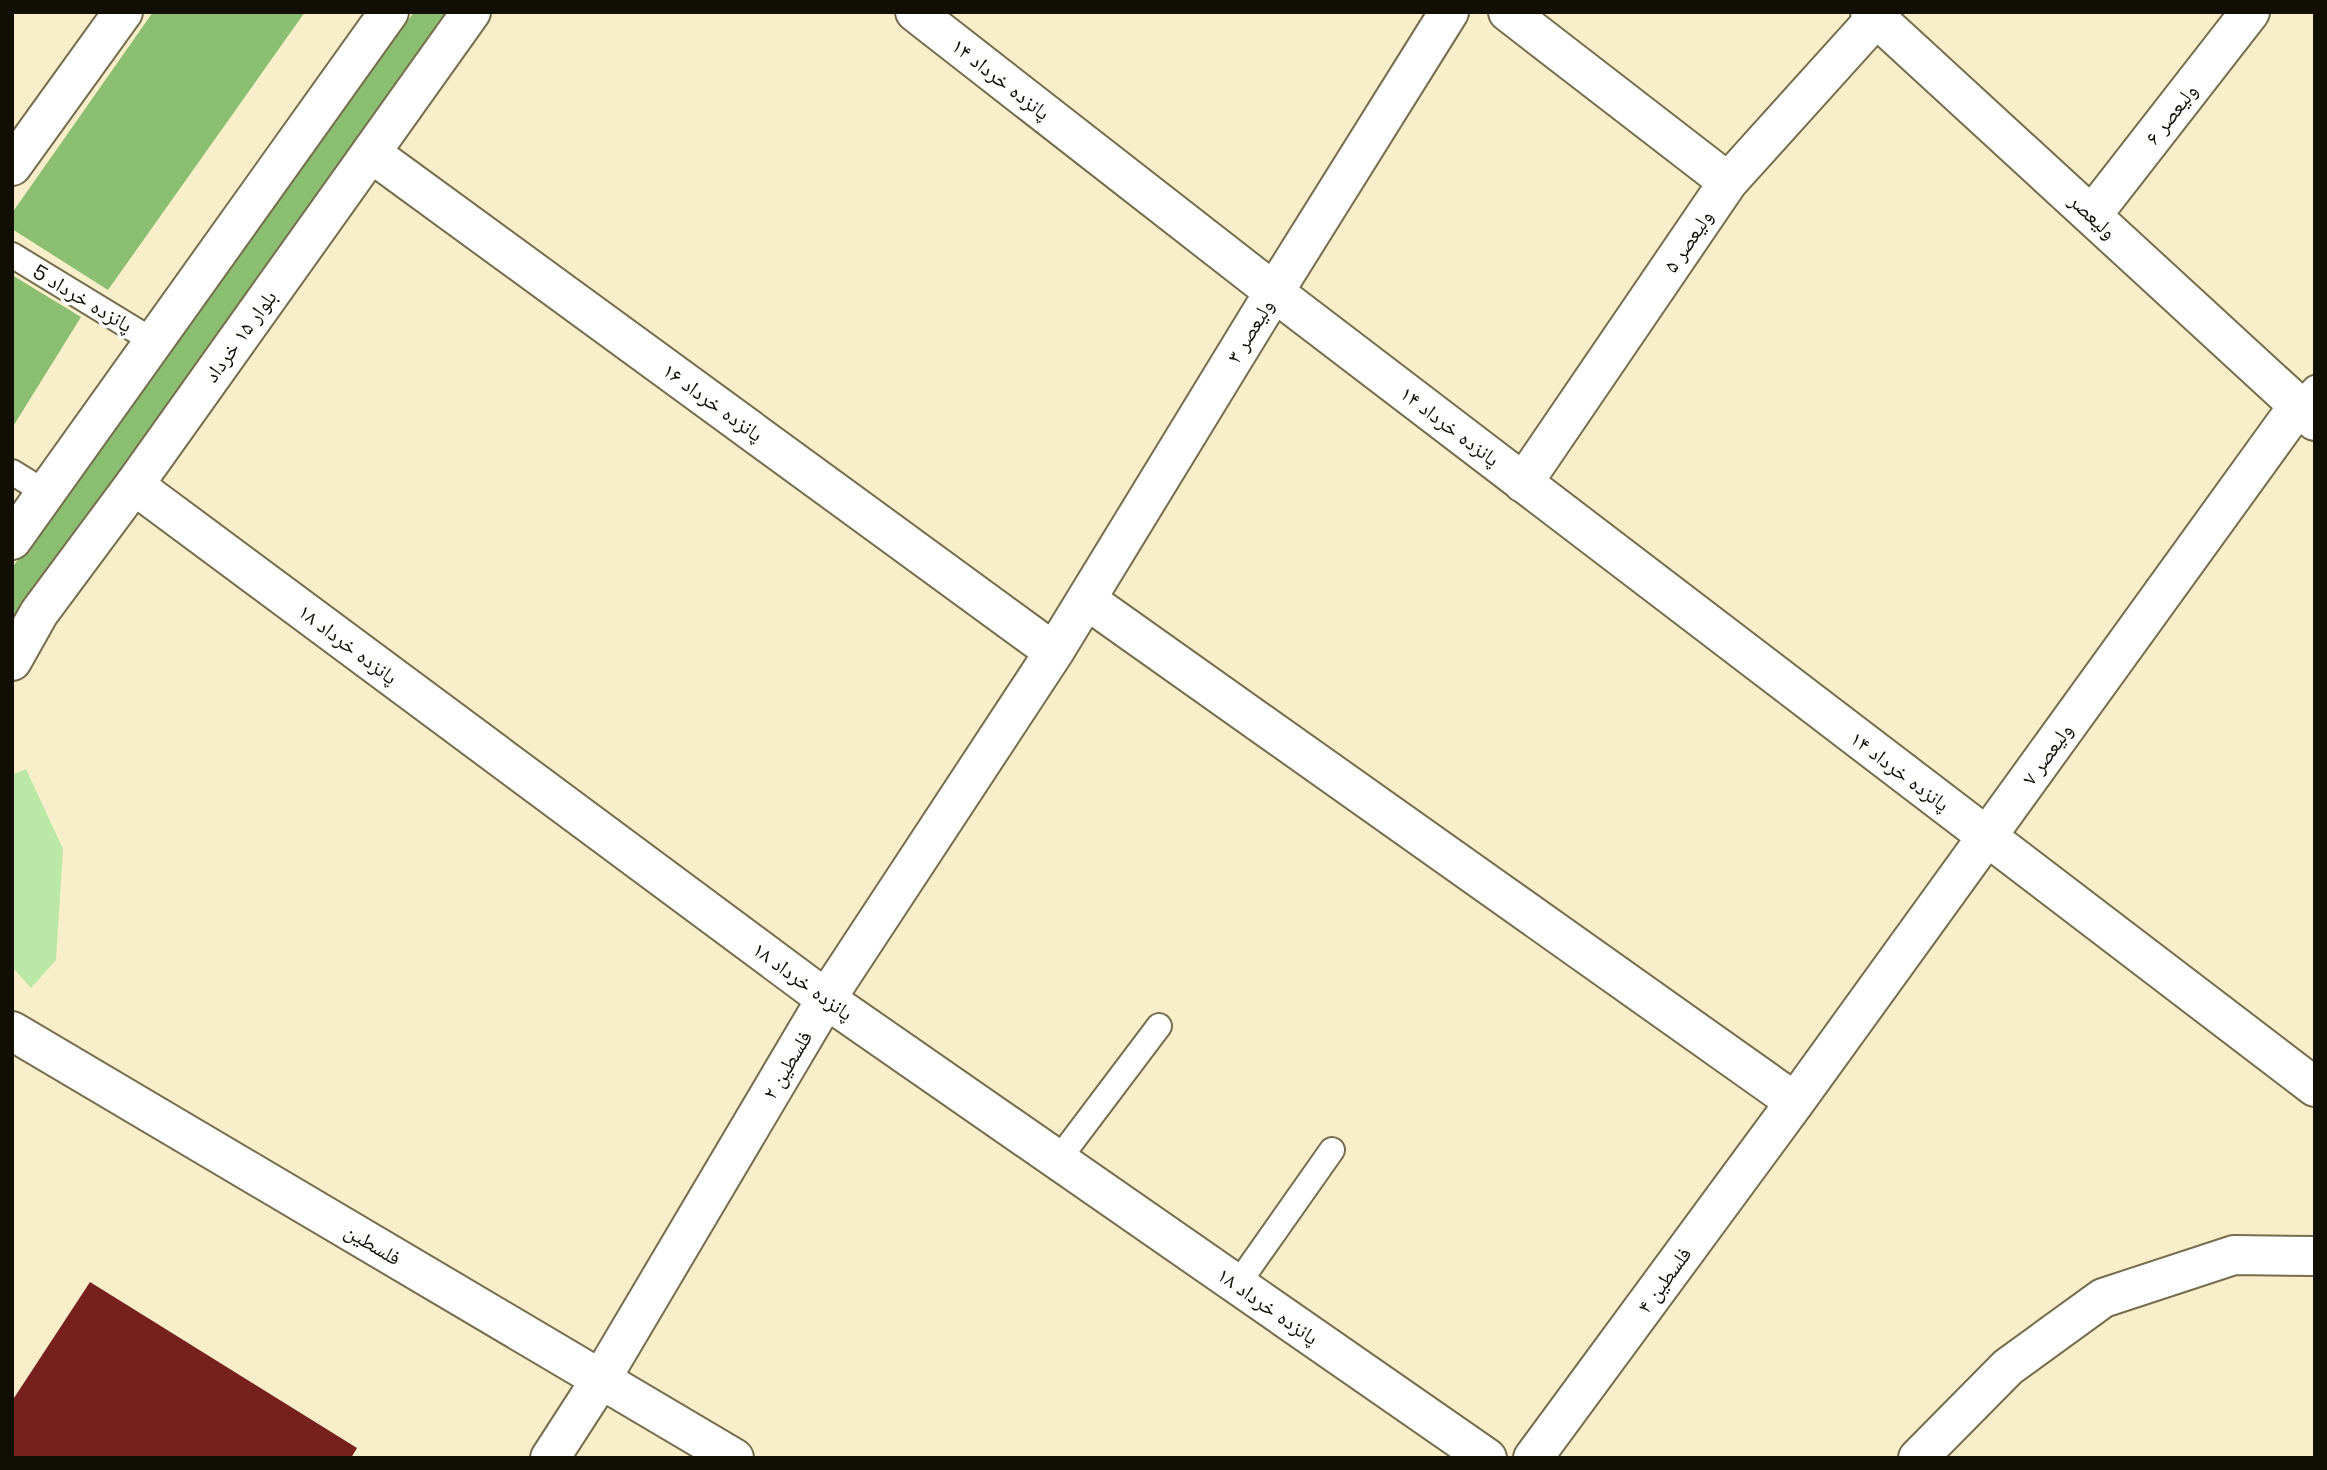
<svg xmlns="http://www.w3.org/2000/svg" width="2327" height="1470" viewBox="0 0 2327 1470" font-family="'Space Grotesk','Noto Naskh Arabic',sans-serif">
<style>
.green{fill:#bce8a7}
.forest{fill:#8abe70}
.building{fill:#77211e}
.lines{fill:none;stroke-linecap:round;stroke-linejoin:round}
.service-casing{stroke:#766d4d;stroke-width:28}
.minor-casing{stroke:#766d4d;stroke-width:42}
.tertiary-casing{stroke:#766d4d;stroke-width:42}
.secondary-casing{stroke:#766d4d;stroke-width:42}
.service{stroke:#fff;stroke-width:24}
.minor{stroke:#fff;stroke-width:38}
.tertiary{stroke:#fff;stroke-width:38}
.secondary{stroke:#fff;stroke-width:38}
.labels{text-anchor:middle;dominant-baseline:central;stroke-width:7;stroke-linejoin:round;paint-order:stroke}
.street-label{font-size:21px;fill:#110e03;stroke:#fff}
</style>
<rect width="100%" height="100%" fill="#f8eeca"/>
<path class="green" d="M26,769L63,849L56,960L31,988L12,967V775Z"/>
<path class="forest" d="M153,12H305L108,290L12,229V213Z
M414,12H454L12,632V568Z
M12,275L81,317L12,428Z"/>
<path class="building" d="M90,1282L357,1448L351,1458H12V1401Z"/>
<g class="lines">
<defs>
<path id="service" d="M12,255L153,341
M2298,406L2315,388
M12,472L46,493
M1058,1160L1159,1026
M1237,1285L1332,1150"/>
<path id="minor" d="M915,12L1274,292L2315,1087
M1508,12L1728,182
M371,153L1054,652
M12,166L123,12
M2092,215L2250,12
M1523,483L1728,182L1876,18
M134,485L826,999L1487,1458
M1087,600L1795,1102
M550,1458L601,1379L826,999L1054,652L1274,292L1449,12
M1533,1458L1795,1102L2298,406
M1918,1458L2008,1367L2103,1298L2234,1255L2315,1256"/>
<path id="tertiary" d="M1870,12L2315,421"/>
<path id="secondary" d="M12,540L389,12
M12,661L39,613L134,485L471,12
M12,1031L734,1458"/>
</defs>
<use href="#service" class="service-casing"/>
<use href="#minor" class="minor-casing"/>
<use href="#tertiary" class="tertiary-casing"/>
<use href="#secondary" class="secondary-casing"/>
<use href="#service" class="service"/>
<use href="#minor" class="minor"/>
<use href="#tertiary" class="tertiary"/>
<use href="#secondary" class="secondary"/>
</g>
<g class="labels">
<g class="street-label">
<text transform="translate(1001 79) rotate(38)">پانزده خرداد ۱۴</text>
<text transform="translate(2171 114) rotate(-52)">ولیعصر ۶</text>
<text transform="translate(2093 216) rotate(43)">ولیعصر</text>
<text transform="translate(1688 241) rotate(-56)">ولیعصر ۵</text>
<text transform="translate(83 298) rotate(31)">پانزده خرداد 5</text>
<text transform="translate(1250 331) rotate(-59)">ولیعصر ۳</text>
<text transform="translate(240 336) rotate(-54)">بلوار ۱۵ خرداد</text>
<text transform="translate(713 402) rotate(36)">پانزده خرداد ۱۶</text>
<text transform="translate(1450 426) rotate(37)">پانزده خرداد ۱۴</text>
<text transform="translate(348 644) rotate(37)">پانزده خرداد ۱۸</text>
<text transform="translate(2047 754) rotate(-54)">ولیعصر ۷</text>
<text transform="translate(1900 771) rotate(37)">پانزده خرداد ۱۴</text>
<text transform="translate(803 981) rotate(36)">پانزده خرداد ۱۸</text>
<text transform="translate(787 1065) rotate(-59)">فلسطین ۲</text>
<text transform="translate(373 1244) rotate(31)">فلسطین</text>
<text transform="translate(1664 1280) rotate(-54)">فلسطین ۴</text>
<text transform="translate(1268 1306) rotate(35)">پانزده خرداد ۱۸</text>
</g>
</g>
<rect width="2327" height="1470" fill="none" stroke="#110e03" stroke-width="28"/>
</svg>
